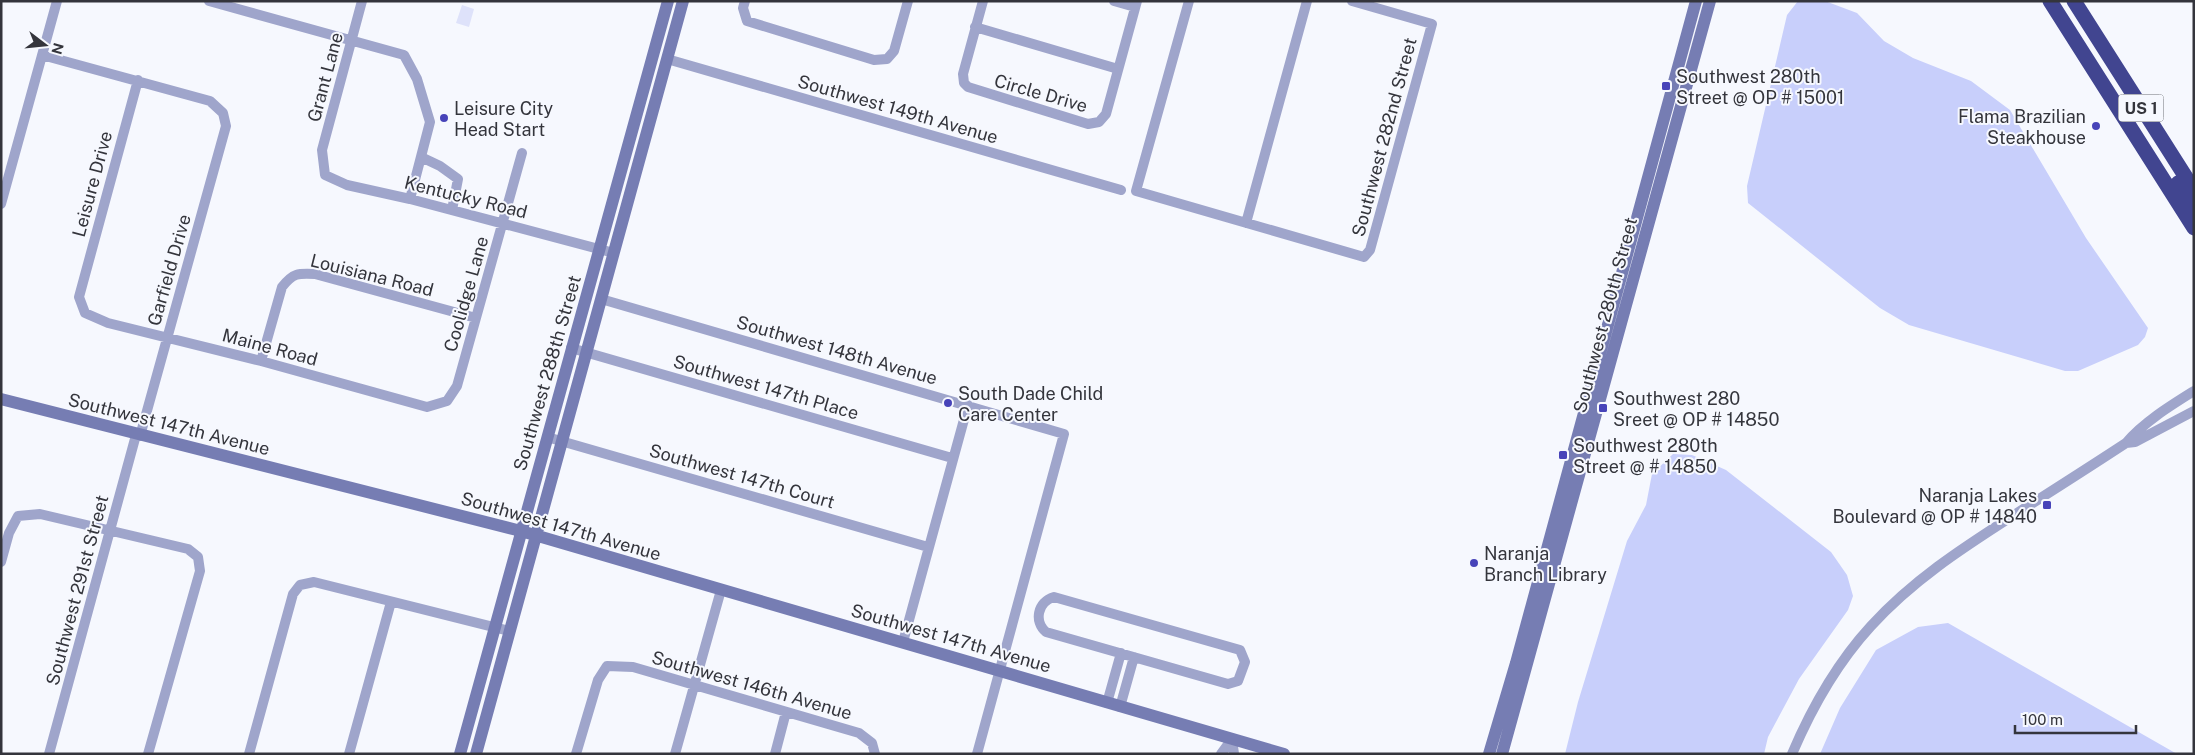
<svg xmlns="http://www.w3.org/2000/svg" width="2195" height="755" viewBox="0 0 2195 755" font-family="'Public Sans',sans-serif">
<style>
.green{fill:#dee2fa}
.water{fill:#c8cffb}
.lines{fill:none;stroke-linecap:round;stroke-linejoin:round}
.street{stroke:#9fa5cb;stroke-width:10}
.secondary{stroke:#767db3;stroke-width:12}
.highway{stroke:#414590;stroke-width:15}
.poi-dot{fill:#4743b9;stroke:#f6f8fe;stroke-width:2}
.labels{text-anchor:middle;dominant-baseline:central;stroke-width:4;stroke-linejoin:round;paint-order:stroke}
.shield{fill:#f6f8fe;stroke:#6e7076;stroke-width:1}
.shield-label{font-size:16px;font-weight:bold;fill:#34353c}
.poi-label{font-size:18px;fill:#34353c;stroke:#f6f8fe;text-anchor:start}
.street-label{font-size:18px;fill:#34353c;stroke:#f6f8fe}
</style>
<rect width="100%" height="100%" fill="#f6f8fe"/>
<path class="green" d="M462,5L474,9L469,27L456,23Z"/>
<path class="water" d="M1798,1H1825L1857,13L1884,41L1913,58L1971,81L2010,110L2086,238L2148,328L2145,337L2138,345L2078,371H2065L1909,325L1880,308L1748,203L1747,186L1787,15Z
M1673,454L1692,455L1726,470L1831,552L1847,575L1853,596L1848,610L1799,679L1768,737L1764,754H1565L1578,702L1627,541L1646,505L1652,474Z
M1948,623L2177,754H1820L1840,708L1876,650L1918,627Z"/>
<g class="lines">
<path class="street" d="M209,1L404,55L417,79L430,122L410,199
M362,1L322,150L325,175L347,185L410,199L614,253
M745,1L743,8L747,21L874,60L887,59L894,51L908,1
M983,1L963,74L964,83L968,87L1088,124L1099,122L1106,114L1137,1
M1114,1L1135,7
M1189,1L1136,191L1364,257L1370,250L1432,24L1352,1
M975,27L1118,69
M42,55L210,101L223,113L226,126L140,436
M667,59L1121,190
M138,80L79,297L85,313L108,323L261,361L427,407L447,401L457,386L522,153
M421,157L440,166L458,179L452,210
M1,204L57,1
M1246,223L1307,1
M601,299L1064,434L977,754
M571,348L952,458
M261,361L282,287C293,273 298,273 315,274L476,318
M547,437L928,547
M2126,443L2135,442L2194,411
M1,562L9,533L18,516L40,514L188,549L198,557L200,571L148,754
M1054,597L1240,650L1245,662L1238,681L1228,684L1046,632C1034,622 1037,602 1054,597Z
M903,642L968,405
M1107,703L1121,653
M1120,707L1134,657
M1232,739L1234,754
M49,754L136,435
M249,754L293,594L300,585L314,582L509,631
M349,754L391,602
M576,754L598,680L607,666L633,667L859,733L872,743L875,754
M675,754L721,590
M775,754L786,712
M1221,754L1232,739
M1792,754C1812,707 1837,663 1871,626C1912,581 1961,549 2011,517C2050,492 2088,468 2126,443C2144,422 2170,406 2194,391"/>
<path class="secondary" d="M1,399L521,531L1284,754
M460,754L668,1
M476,754L683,1
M1489,754L1516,663L1696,1
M1502,754L1710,1"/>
<path class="highway" d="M2050,1L2194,228
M2074,1L2194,190
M2178,183L2194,207"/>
</g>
<g class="poi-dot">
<rect x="1661" y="81" width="10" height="10" rx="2.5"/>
<circle cx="444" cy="118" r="5"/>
<circle cx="2096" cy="126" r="5"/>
<circle cx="948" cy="403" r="5"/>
<rect x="1598" y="403" width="10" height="10" rx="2.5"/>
<rect x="1558" y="450" width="10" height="10" rx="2.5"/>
<rect x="2042" y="500" width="10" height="10" rx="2.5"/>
<circle cx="1474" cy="563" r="5"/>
</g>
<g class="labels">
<rect class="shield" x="2118.5" y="94.5" width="45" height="27" rx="4"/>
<g class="shield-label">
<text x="2141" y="108">US 1</text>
</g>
<g class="poi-label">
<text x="1676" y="76">Southwest 280th<tspan x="1676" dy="21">Street @ OP # 15001</tspan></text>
<text x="454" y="108">Leisure City<tspan x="454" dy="21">Head Start</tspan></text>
<text x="2086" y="116" text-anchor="end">Flama Brazilian<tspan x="2086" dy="21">Steakhouse</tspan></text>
<text x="958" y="393">South Dade Child<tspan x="958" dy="21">Care Center</tspan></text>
<text x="1613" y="398">Southwest 280<tspan x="1613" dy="21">Sreet @ OP # 14850</tspan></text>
<text x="1573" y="445">Southwest 280th<tspan x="1573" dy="21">Street @ # 14850</tspan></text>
<text x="2037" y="495" text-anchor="end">Naranja Lakes<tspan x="2037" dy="21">Boulevard @ OP # 14840</tspan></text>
<text x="1484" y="553">Naranja<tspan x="1484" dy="21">Branch Library</tspan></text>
</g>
<g class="street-label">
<text transform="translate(325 77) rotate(-75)">Grant Lane</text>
<text transform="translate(1041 93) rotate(16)">Circle Drive</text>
<text transform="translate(898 109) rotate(16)">Southwest 149th Avenue</text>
<text transform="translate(1384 137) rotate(-75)">Southwest 282nd Street</text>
<text transform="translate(92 184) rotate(-75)">Leisure Drive</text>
<text transform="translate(466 197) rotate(14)">Kentucky Road</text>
<text transform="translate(169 270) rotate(-74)">Garfield Drive</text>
<text transform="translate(372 275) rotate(14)">Louisiana Road</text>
<text transform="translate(466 294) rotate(-74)">Coolidge Lane</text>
<text transform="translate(1605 315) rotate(-75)">Southwest 280th Street</text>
<text transform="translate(270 347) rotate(15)">Maine Road</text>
<text transform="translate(837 350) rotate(16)">Southwest 148th Avenue</text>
<text transform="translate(547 373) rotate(-74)">Southwest 288th Street</text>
<text transform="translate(766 387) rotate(16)">Southwest 147th Place</text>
<text transform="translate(169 424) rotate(14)">Southwest 147th Avenue</text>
<text transform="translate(742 476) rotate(16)">Southwest 147th Court</text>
<text transform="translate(561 526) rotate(16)">Southwest 147th Avenue</text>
<text transform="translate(77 590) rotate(-75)">Southwest 291st Street</text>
<text transform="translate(951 638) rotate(16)">Southwest 147th Avenue</text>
<text transform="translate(752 685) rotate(16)">Southwest 146th Avenue</text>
</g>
</g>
<rect width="2195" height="755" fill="none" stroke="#34353c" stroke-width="5"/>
<g transform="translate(45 45) rotate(106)" stroke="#f6f8fe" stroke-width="4" paint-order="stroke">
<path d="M0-4L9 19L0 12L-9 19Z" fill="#34353c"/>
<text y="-8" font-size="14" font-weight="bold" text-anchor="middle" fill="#34353c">N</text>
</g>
<path d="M2015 725v8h121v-8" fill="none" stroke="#34353c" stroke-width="2.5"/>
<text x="2022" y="725" font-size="15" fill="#34353c" stroke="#f6f8fe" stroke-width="4" paint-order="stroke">100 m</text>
</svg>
